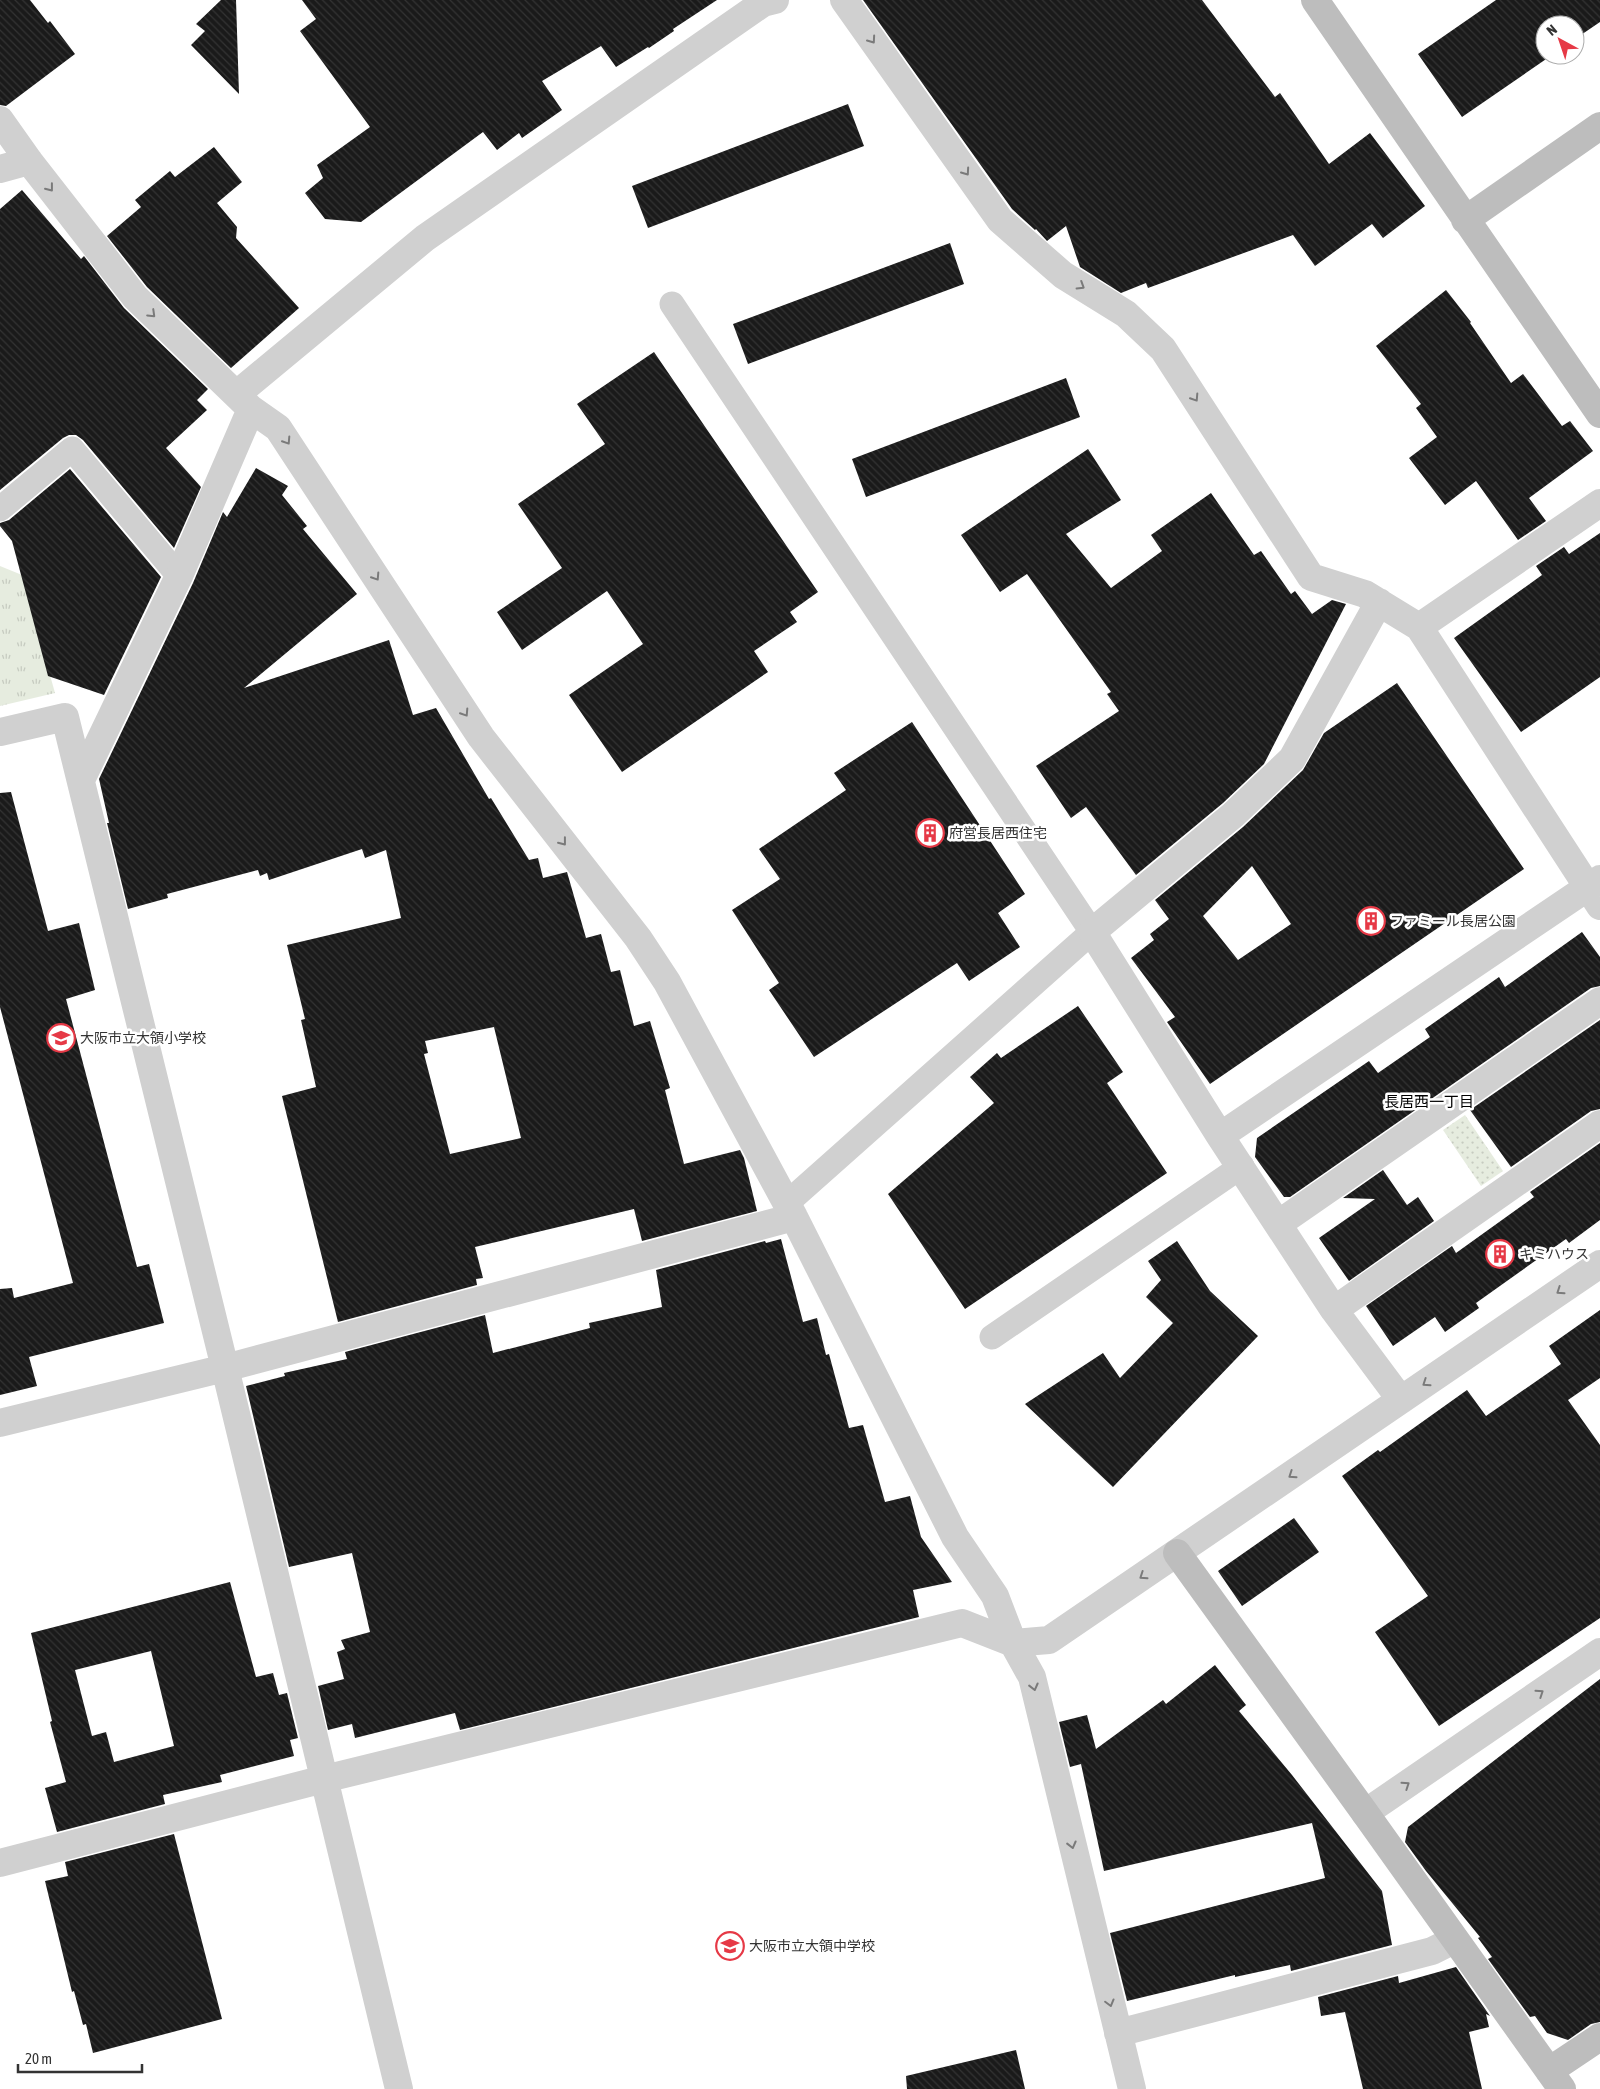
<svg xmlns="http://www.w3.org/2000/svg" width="1600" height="2089" viewBox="0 0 1600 2089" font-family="'Asap Condensed','Noto Sans JP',sans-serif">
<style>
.grass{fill:url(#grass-dots)}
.park{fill:url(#park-tufts)}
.building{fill:url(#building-back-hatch);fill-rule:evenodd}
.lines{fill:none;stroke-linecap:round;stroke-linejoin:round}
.lane{stroke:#d0d0d0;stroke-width:25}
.street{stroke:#d0d0d0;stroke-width:28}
.secondary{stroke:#bdbdbd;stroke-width:28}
.oneway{stroke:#7a7a7a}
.labels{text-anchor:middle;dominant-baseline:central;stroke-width:5;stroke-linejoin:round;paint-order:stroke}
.poi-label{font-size:14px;fill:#333;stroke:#fff;text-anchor:start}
.neighbourhood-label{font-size:15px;fill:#000;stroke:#fff}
</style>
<defs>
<pattern id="grass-dots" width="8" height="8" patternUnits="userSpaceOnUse" patternTransform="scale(1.25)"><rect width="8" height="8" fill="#e6ecdf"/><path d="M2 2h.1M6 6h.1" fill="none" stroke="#c6cbc0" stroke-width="1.8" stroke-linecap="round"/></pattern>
<pattern id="park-tufts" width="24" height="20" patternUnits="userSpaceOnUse" patternTransform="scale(1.25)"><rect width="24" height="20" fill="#e6ecdf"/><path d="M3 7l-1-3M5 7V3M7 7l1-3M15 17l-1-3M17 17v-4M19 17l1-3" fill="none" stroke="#c6cbc0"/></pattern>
<pattern id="building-back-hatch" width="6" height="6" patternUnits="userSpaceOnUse" patternTransform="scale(1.25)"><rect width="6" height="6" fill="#1a1a1a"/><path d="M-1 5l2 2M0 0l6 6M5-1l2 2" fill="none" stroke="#333"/></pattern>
</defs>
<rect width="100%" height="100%" fill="#fff"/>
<path class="grass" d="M1465,1115L1503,1171L1481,1186L1443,1130Z"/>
<path class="park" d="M0,566L22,575L55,693L0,706Z"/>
<path class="building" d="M0,0H30L48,23L50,21L75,54L6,106L0,105Z
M221,0H236L239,94L191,45L205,31L196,24Z
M302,0H717L673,29L674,31L649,48L648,47L616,67L601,46L542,81L562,110L522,138L519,133L497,150L483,132L361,222L325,219L305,193L323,178L317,165L370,127L300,31L316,19Z
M863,0H1202L1275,97L1280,93L1329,164L1370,133L1425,206L1383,238L1372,224L1315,266L1293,235L1148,288L1146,283L1121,293L1080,267L1066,226L1047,241L1036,229L1035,230L1012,209Z
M1496,0H1600V22L1575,39V25H1545V55H1552L1462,117L1418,54Z
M848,104L864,146L648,228L632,186Z
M214,147L242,182L217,203L237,227L236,238L299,308L231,368L147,287L107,236L141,207L135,200L170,171L175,177Z
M22,190L81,259L84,256L124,308L208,389L197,400L207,410L166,448L201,487L174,548L83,440L76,435H69L63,438L0,490V209Z
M950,243L964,284L748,364L733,324Z
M1446,290L1471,322L1470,323L1511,383L1523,374L1562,426L1570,421L1593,451L1529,498L1546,521L1518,540L1476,481L1445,505L1409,458L1437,437L1416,408L1421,404L1376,346Z
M654,352L818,592L790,612L797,622L754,651L768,672L622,772L569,695L643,644L607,591L522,650L497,612L562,568L518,504L605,444L577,404Z
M1066,378L1080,417L866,497L852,459Z
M1088,449L1121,500L1066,534L1111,588L1162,551L1151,535L1211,493L1254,555L1261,551L1291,594L1295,591L1312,614L1332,600L1346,604L1264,764L1223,803L1136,875L1086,807L1071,818L1036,766L1119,711L1107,694L1111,692L1027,574L1000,592L961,535Z
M256,468L288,486L282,495L307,526L303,529L357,594L244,688L389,640L413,715L436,708L489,799L491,798L529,860L538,858L543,878L567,872L586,938L601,934L611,972L620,970L634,1026L650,1021L670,1088L665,1090L684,1164L740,1150L744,1158L757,1211L642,1241L634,1209L475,1247L483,1278L476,1279L477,1285L338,1322L282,1096L316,1087L301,1020L305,1019L287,945L401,918L386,850L365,858L362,849L269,880L267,873L260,876L258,870L167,894L168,898L128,909L107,823H109L99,779L193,583L223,512L227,517ZM494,1027L521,1138L450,1154L424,1054L428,1053L425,1041Z
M70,469L161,577L104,695L48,676L12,541L0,526V523L9,520Z
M1600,533V677L1521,732L1454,638L1542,575L1536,566L1564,547L1569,554Z
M1397,683L1524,869L1210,1084L1167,1022L1175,1017L1131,958L1154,940L1150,934L1169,919L1155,900L1243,827L1303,770L1324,733ZM1252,866L1291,924L1238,960L1203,916Z
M912,722L1025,894L998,913L1020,947L969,981L957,963L814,1057L769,990L779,983L732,910L780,879L759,849L846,790L834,773Z
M11,792L48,931L79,923L95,990L66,999L137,1267L149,1264L164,1323L29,1357L37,1386L0,1395V1289L12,1288L14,1298L73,1283L0,1007V793Z
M1582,932L1600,957V986L1591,988L1290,1197H1284L1255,1157L1257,1138L1369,1061L1378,1073L1430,1037L1425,1029L1499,977L1505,987Z
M1078,1006L1123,1072L1107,1083L1167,1173L965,1309L888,1194L994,1103L970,1077L997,1053L1001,1058Z
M1600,1020V1109L1591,1111L1511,1167L1470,1110Z
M1600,1143V1220L1569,1243L1566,1239L1476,1303L1479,1308L1445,1332L1435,1317L1393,1346L1366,1306L1452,1246L1456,1253L1534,1197L1530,1192Z
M1383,1170L1407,1205L1418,1197L1434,1221L1349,1281L1319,1238L1375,1199L1343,1198Z
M781,1239L803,1322L817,1318L826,1355L829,1354L849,1428L863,1425L885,1502L910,1496L921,1537L952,1582L913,1590L919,1617L460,1730L455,1713L355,1738L352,1724L328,1730L318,1686L344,1679L337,1652L345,1649L341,1640L370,1632L352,1553L289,1567L246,1386L285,1376L284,1373L347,1359L345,1352L485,1315L493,1353L590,1328L589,1323L662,1307L656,1270L765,1241L766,1243Z
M1177,1241L1210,1291L1258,1336L1113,1487L1025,1404L1103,1353L1120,1378L1173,1323L1146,1297L1161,1280L1148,1261Z
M1600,1310V1378L1568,1400L1600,1445V1618L1439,1726L1375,1632L1428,1596L1342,1476L1378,1450L1380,1452L1467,1390L1486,1416L1561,1364L1549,1346Z
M1294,1518L1319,1552L1242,1606L1218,1571Z
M230,1582L256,1677L273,1673L279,1695L287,1693L298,1738L290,1740L294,1756L220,1775L222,1782L163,1795L165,1804L57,1832L45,1788L66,1782L50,1722L52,1721L31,1633ZM151,1651L174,1746L114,1762L106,1732L92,1736L75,1670Z
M1215,1665L1246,1705L1239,1711L1292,1775L1382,1891L1392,1945L1291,1971L1290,1965L1235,1977V1975L1127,2001L1110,1933L1325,1878L1312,1823L1104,1871L1081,1764L1070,1767L1059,1722L1087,1715L1096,1749L1163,1700L1166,1704Z
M1600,1679V2022L1591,2024L1568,2040L1547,2033L1535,2016L1530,2017L1488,1959L1492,1957L1478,1938L1480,1937L1426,1871L1405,1842L1408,1827Z
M174,1834L222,2019L93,2053L86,2024L83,2025L74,1991L72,1992L45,1881L68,1876L65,1862Z
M1456,1967L1490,2016L1486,2014L1489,2027L1469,2032L1482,2089H1363L1345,2012L1321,2016L1318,1997L1398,1976L1399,1983Z
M1016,2050L1025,2089H907L906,2076Z"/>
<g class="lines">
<path class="lane" d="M672,304L1092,932L786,1204
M0,509L72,449L179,576
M992,1337L1242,1166"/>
<path class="street" d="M844,0L1000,220L1063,275L1126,314L1163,349L1311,577L1365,594L1419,627L1600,906
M0,120L29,161L135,297L251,409L278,428L481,737L638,938L667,982L794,1217L955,1537L995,1596L1013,1643L1032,1677L1132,2089
M0,169L29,161
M237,394L425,238L763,3L775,0
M1379,602L1292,759L1233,815L1092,932L1220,1136L1334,1310L1401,1400
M1419,627L1600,503
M0,732L65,717L225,1368L399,2089
M81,780L179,576L251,409
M1220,1136L1600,879
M1278,1224L1600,1001
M1334,1310L1600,1124
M0,1423L225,1368L794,1217
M1365,1813L1600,1652
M0,1863L324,1779L962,1623L1013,1643L1049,1640L1600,1264
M1118,2033L1432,1951L1454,1940"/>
<path class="secondary" d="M1315,0L1600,414
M1465,220L1600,126
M1177,1553L1365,1813L1562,2089
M1549,2071L1600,2037"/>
</g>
<defs><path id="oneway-chevron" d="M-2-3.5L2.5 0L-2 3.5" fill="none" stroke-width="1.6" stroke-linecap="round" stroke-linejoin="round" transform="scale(1.25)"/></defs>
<g class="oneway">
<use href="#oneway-chevron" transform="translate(872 40) rotate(55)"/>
<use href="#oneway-chevron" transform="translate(966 172) rotate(55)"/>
<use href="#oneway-chevron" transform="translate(50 188) rotate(52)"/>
<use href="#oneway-chevron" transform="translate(1081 286) rotate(32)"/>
<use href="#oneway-chevron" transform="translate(152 314) rotate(44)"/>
<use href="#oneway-chevron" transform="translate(1195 398) rotate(57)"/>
<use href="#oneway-chevron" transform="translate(287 441) rotate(57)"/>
<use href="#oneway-chevron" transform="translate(376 577) rotate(57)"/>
<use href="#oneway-chevron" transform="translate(465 713) rotate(57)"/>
<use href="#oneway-chevron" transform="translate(563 842) rotate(52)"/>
<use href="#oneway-chevron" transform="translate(1560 1291) rotate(146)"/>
<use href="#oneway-chevron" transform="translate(1426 1383) rotate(146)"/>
<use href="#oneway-chevron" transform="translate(1292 1475) rotate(146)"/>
<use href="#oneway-chevron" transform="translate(1143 1576) rotate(146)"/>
<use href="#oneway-chevron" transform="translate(1034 1687) rotate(76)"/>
<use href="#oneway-chevron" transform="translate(1540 1693) rotate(-34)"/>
<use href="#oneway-chevron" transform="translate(1406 1785) rotate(-34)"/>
<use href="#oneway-chevron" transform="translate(1072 1845) rotate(76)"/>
<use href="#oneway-chevron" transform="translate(1110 2003) rotate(75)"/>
</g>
<defs>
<symbol id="building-ring" viewBox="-11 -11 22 22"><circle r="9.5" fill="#fff" stroke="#e63946" stroke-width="1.5"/><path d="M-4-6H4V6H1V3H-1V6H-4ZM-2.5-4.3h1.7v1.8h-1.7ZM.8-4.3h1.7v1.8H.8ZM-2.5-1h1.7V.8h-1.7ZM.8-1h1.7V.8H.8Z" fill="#e63946"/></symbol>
<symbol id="school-ring" viewBox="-11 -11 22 22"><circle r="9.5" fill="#fff" stroke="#e63946" stroke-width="1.5"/><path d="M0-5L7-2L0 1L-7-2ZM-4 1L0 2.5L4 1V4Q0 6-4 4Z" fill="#e63946"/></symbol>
</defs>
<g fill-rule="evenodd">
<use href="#building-ring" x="914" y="817" width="32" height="32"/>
<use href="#building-ring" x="1355" y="905" width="32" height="32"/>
<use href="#school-ring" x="45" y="1022" width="32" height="32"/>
<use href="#building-ring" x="1484" y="1238" width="32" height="32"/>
<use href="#school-ring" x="714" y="1930" width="32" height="32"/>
</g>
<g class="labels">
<g class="poi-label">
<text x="949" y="833">府営長居西住宅</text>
<text x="1390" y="921">ファミール長居公園</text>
<text x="80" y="1038">大阪市立大領小学校</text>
<text x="1519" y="1254">キミハウス</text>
<text x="749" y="1946">大阪市立大領中学校</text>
</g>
<g class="neighbourhood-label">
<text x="1429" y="1101">長居西一丁目</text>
</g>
</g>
<g transform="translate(1560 40) rotate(320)"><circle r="24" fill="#ffffff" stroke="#adadad"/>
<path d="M0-4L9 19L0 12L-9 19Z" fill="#e63946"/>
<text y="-8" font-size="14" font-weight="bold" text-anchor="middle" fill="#333333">N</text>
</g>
<path d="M18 2064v8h124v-8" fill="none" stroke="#333333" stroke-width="2.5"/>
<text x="25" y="2064" font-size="15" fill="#333333" stroke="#ffffff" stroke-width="4" paint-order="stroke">20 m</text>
</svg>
